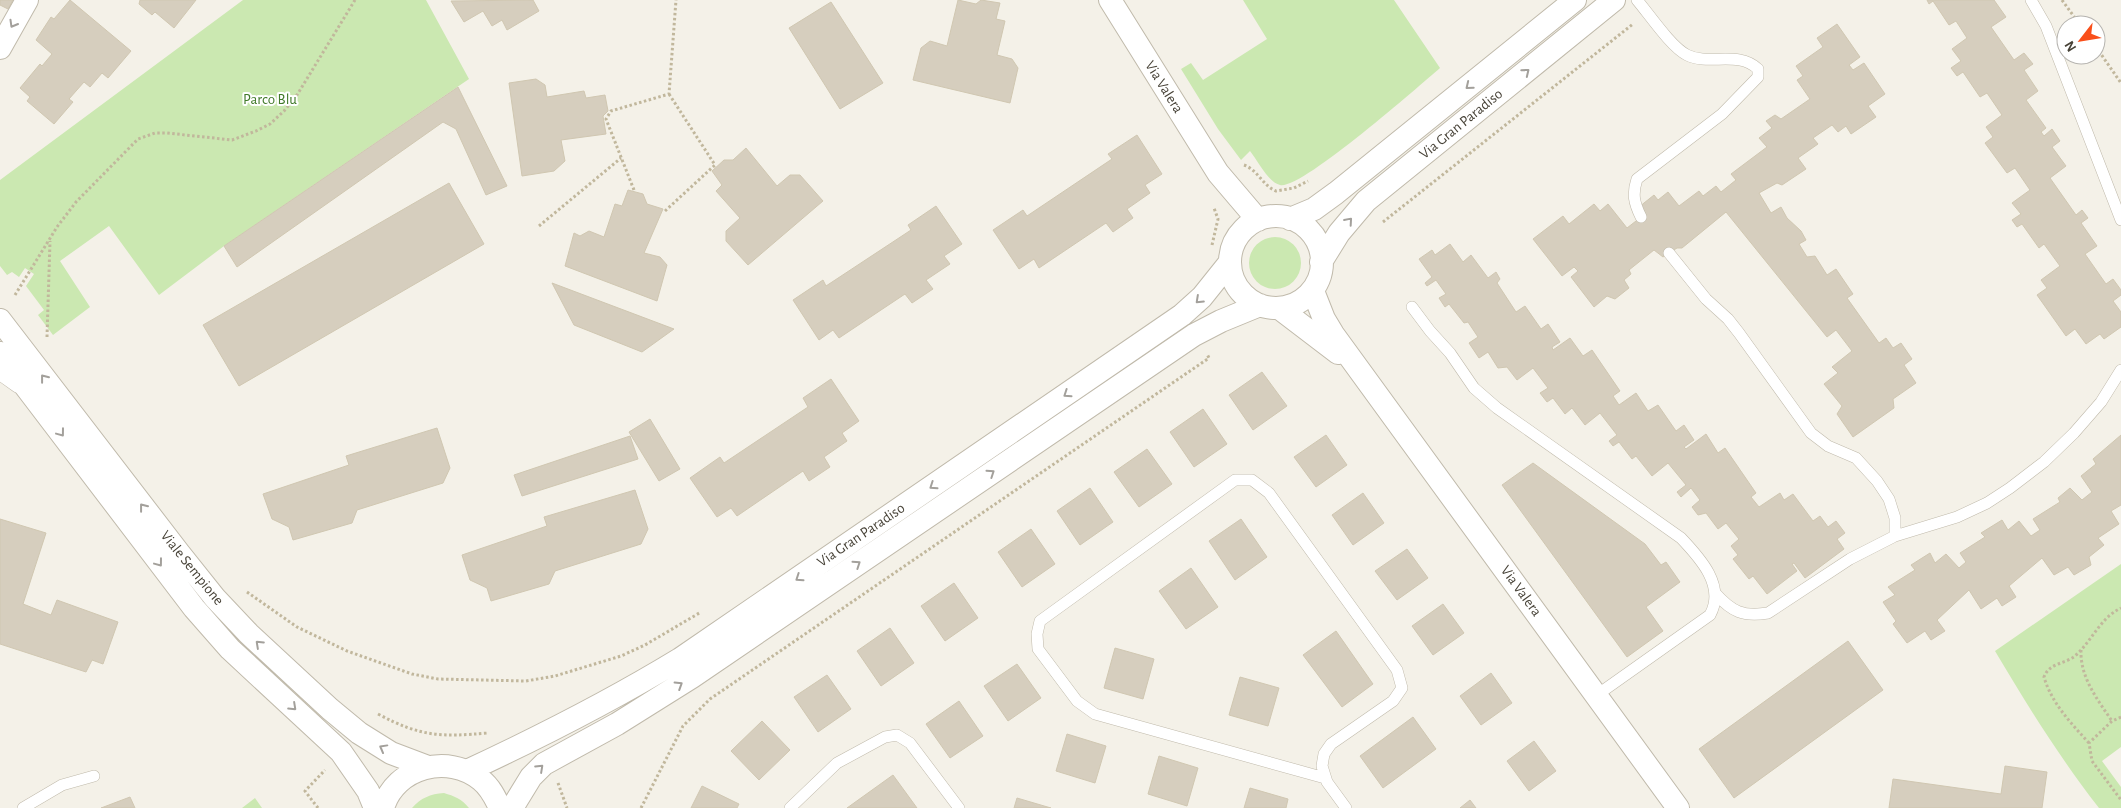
<svg xmlns="http://www.w3.org/2000/svg" width="2121" height="808" viewBox="0 0 2121 808" font-family="'Alegreya Sans',sans-serif">
<style>
.green{fill:#cbe8b1}
.building{fill:#d6cebe;stroke:#d0c7b1}
.lines{fill:none;stroke-linecap:round;stroke-linejoin:round}
.service-casing{stroke:#c0baab;stroke-width:12}
.minor-casing{stroke:#c0baab;stroke-width:24}
.path{stroke:#c1b79c;stroke-width:3;stroke-dasharray:2.5 2.5;stroke-linecap:butt}
.service{stroke:#fff;stroke-width:11}
.minor{stroke:#fff;stroke-width:22}
.oneway{stroke:#a3a09b}
.labels{text-anchor:middle;dominant-baseline:central;stroke-width:4;stroke-linejoin:round;paint-order:stroke}
.street-label{font-size:15px;fill:#474237;stroke:#fff}
.park-label{font-size:15px;fill:#417a2a;stroke:#fff}
</style>
<rect width="100%" height="100%" fill="#f4f1e8"/>
<path class="green" d="M243,0H426L469,79L224,246L159,295L109,226L60,261L90,307L53,335L38,315L44,310L26,286L34,274L25,268L19,277L12,272L7,275L0,266V180Z
M1243,0H1394L1440,68C1419,86 1300,191 1280,185C1268,182 1258,161 1250,151L1241,160L1218,129L1181,69L1191,63L1203,80L1267,39Z
M1249 263a26 26 0 1 1 52 0a26 26 0 1 1-52 0Z
M2121,564V747L2102,761L2121,787V808H2099C2060,758 2027,705 1995,651Z
M444,793C454,796 462,799 469,808H412C421,798 430,794 444,793Z
M255,798L262,808H242Z"/>
<path class="building" d="M0,0H13L8,9L0,5Z
M70,0L131,51L108,78L102,73L90,87L84,82L69,99L73,102L54,124L27,101L30,97L20,88L40,64L42,66L52,54L36,40L51,17L54,19Z
M140,0H196L174,28L155,12L152,15L139,4Z
M533,0L539,11L507,30L502,20L492,26L483,11L464,22L451,1Z
M958,0L976,4L981,0L1000,3L996,19L1005,21L997,55L1012,59L1018,68L1010,103L913,80L921,48L930,41L947,46Z
M1927,0H1994L2006,17L1991,27L2014,60L2024,53L2033,64L2024,70L2038,91L2026,100L2046,128L2041,132L2044,136L2052,129L2060,141L2052,147L2066,166L2050,178L2076,215L2082,210L2088,218L2081,223L2097,246L2085,254L2106,284L2113,279L2121,290V295L2113,301L2121,312V327L2104,339L2100,334L2086,344L2075,329L2066,336L2037,295L2047,288L2041,280L2060,266L2044,244L2039,248L2022,224L2017,227L2012,220L2021,214L2012,203L2030,190L2015,168L2007,173L1985,143L1993,137L1986,127L2002,115L1987,93L1980,97L1963,72L1957,76L1951,68L1961,61L1952,49L1967,38L1956,21L1949,25L1933,1L1929,4Z
M831,2L883,83L840,109L789,28Z
M1837,24L1860,57L1849,65L1853,70L1864,63L1885,94L1868,106L1876,117L1851,134L1846,126L1838,132L1832,125L1813,138L1818,144L1798,158L1806,169L1782,185L1777,183L1759,193L1771,213L1781,207L1787,218L1801,231L1806,240L1799,244L1807,257L1815,256L1827,275L1836,269L1853,294L1847,298L1879,343L1886,338L1893,348L1901,343L1912,359L1904,365L1916,383L1893,399L1894,408L1853,437L1837,414L1842,406L1824,384L1838,373L1832,367L1852,351L1836,330L1827,337L1726,212L1682,248H1677L1663,257L1654,250L1629,270L1631,274L1624,280L1629,288L1615,299L1607,296L1594,307L1571,277L1578,271L1574,267L1562,276L1533,239L1563,216L1569,224L1594,204L1600,211L1608,204L1627,228L1645,214L1639,207L1654,195L1658,200L1668,192L1679,206L1699,191L1703,196L1716,186L1721,192L1736,180L1731,174L1767,147L1759,138L1772,128L1766,121L1775,115L1781,119L1810,99L1797,80L1803,76L1796,66L1823,47L1817,38Z
M536,79L545,85L547,97L584,91L586,98L605,95L608,111L603,116L606,134L561,140L565,161L554,171L522,176L509,83Z
M458,87L507,186L486,195L456,129L443,122L237,267L224,246Z
M1137,135L1162,174L1145,185L1150,193L1127,209L1133,218L1113,232L1106,223L1039,268L1034,259L1019,269L993,230L1023,210L1027,216L1112,159L1108,154Z
M746,148L777,186L790,175H800L823,201L748,265L726,241V231L740,218L716,191L722,185L712,171L724,160H733Z
M449,183L484,244L239,386L203,325Z
M628,190L643,194L647,204L663,209L644,253L660,257L667,265L657,301L565,266L574,233L580,236L589,231L604,237L615,204L622,206Z
M936,206L962,244L944,256L950,264L926,280L933,289L912,303L905,294L839,338L833,330L819,340L793,300L823,280L826,286L911,230L908,225Z
M1450,244L1463,262L1471,255L1488,278L1496,272L1500,279L1497,283L1516,312L1525,306L1541,329L1548,324L1560,342L1552,347L1553,350L1570,338L1583,356L1592,350L1620,391L1613,396L1619,405L1636,393L1648,411L1658,405L1676,431L1684,425L1694,440L1684,447L1686,449L1706,434L1718,453L1725,448L1756,493L1751,497L1759,507L1780,493L1784,500L1793,494L1813,521L1820,516L1828,527L1836,521L1845,533L1837,539L1844,549L1805,578L1794,563L1792,564L1797,571L1767,594L1753,576L1749,579L1733,559L1738,555L1731,546L1739,539L1726,523L1718,529L1706,513L1698,515L1692,507L1700,500L1691,488L1681,497L1677,492L1686,485L1668,463L1652,476L1636,456L1632,459L1619,442L1613,446L1609,441L1617,435L1600,413L1585,425L1572,408L1565,414L1553,398L1547,402L1540,393L1548,388L1533,368L1517,380L1507,367L1498,368L1488,352L1479,358L1469,343L1478,337L1468,322L1464,323L1449,304L1445,307L1439,298L1446,294L1436,280L1427,286L1425,283L1432,277L1419,259L1432,250L1435,255Z
M552,283L674,329L642,352L574,325Z
M1262,372L1287,406L1253,430L1229,395Z
M831,379L859,421L842,433L847,441L824,457L830,467L809,481L803,471L737,516L731,508L717,517L690,478L720,457L724,463L808,407L803,398Z
M1203,409L1227,444L1194,467L1170,432Z
M650,419L680,469L659,481L629,432Z
M437,428L450,468L443,483L357,510L352,523L293,540L289,527L272,519L263,494L349,465L346,456Z
M1326,435L1347,465L1316,487L1294,457Z
M2121,435V505L2111,511L2119,524L2098,538L2104,545L2089,557L2091,565L2074,575L2068,567L2054,575L2042,558L2009,586L2016,597L2002,606L1997,598L1981,609L1969,590L1937,620L1945,631L1931,640L1925,631L1907,643L1893,624L1896,621L1883,602L1895,595L1888,587L1915,570L1911,565L1930,553L1935,563L1946,554L1959,568L1966,562L1960,553L1985,537L1981,533L2002,520L2008,530L2019,521L2031,536L2040,530L2033,519L2060,502L2058,498L2070,488L2082,500L2092,492L2081,476L2096,464L2093,459Z
M630,436L638,459L522,496L514,475Z
M1147,449L1172,484L1139,507L1114,472Z
M1533,463L1645,544L1661,565L1666,562L1680,582L1646,607L1663,631L1627,657L1502,485Z
M1090,488L1113,522L1080,545L1057,511Z
M635,490L648,529L641,544L555,571L549,584L491,601L487,588L470,580L462,555L547,526L544,517Z
M1363,493L1384,523L1353,545L1332,515Z
M0,519L46,533L23,604L51,615L57,600L118,622L103,664L92,660L86,672L0,644Z
M1241,519L1267,557L1235,580L1209,541Z
M1031,529L1055,564L1022,587L998,552Z
M1407,549L1428,578L1397,600L1375,571Z
M1191,568L1218,607L1186,629L1159,591Z
M954,583L978,618L945,641L921,606Z
M1443,604L1464,633L1433,655L1412,626Z
M890,628L914,663L881,686L857,651Z
M1336,631L1373,684L1342,707L1303,655Z
M1848,641L1883,690L1734,798L1699,749Z
M1115,648L1154,659L1143,699L1104,688Z
M1017,664L1041,698L1008,721L984,686Z
M1491,673L1512,703L1481,725L1460,696Z
M827,675L851,709L818,732L794,697Z
M1240,677L1279,688L1268,726L1229,715Z
M959,701L983,736L950,758L926,724Z
M1413,717L1436,749L1383,788L1360,756Z
M762,721L790,750L759,780L731,751Z
M1067,734L1106,746L1095,783L1056,771Z
M1534,741L1556,771L1529,791L1507,761Z
M1159,756L1198,768L1187,806L1148,794Z
M2005,766L2047,772L2042,808H1889L1893,779L2001,794Z
M893,775L917,808H847Z
M702,786L739,804L737,808H691Z
M1250,788L1288,799L1286,808H1244Z
M130,797L135,808H101Z
M1017,798L1051,808H1014Z
M1470,800L1476,808H1460Z"/>
<g class="lines">
<defs>
<path id="service" d="M1637,0C1649,14 1671,47 1687,55C1709,66 1738,50 1758,69V77L1722,114L1637,179C1632,194 1634,203 1641,217
M2031,0L2046,26L2121,220
M1669,253L1706,299L1728,319L1739,333L1811,433L1828,446L1856,458L1877,481L1889,499L1895,518V536
M1412,307L1430,331L1450,353L1474,388L1497,408L1681,538C1700,558 1726,586 1710,615L1597,695
M0,375L17,387
M1715,593C1732,612 1743,617 1768,613L1850,559L1895,536L1957,517L1987,503L2010,488L2044,462L2074,433L2101,402L2121,370
M1325,778L1095,714L1077,701L1038,649L1037,634L1040,621L1235,480H1252L1269,493L1397,670L1402,688L1393,701L1331,744L1324,754L1322,766L1327,782L1346,808
M23,808L62,785L94,776
M790,808L837,763L885,737L897,735L910,743L959,808"/>
<path id="minor" d="M1110,0L1218,173L1258,220
M0,48L27,0
M1230 262a46 46 0 1 1 92 0a46 46 0 1 1-92 0Z
M1290,219L1314,209L1336,193L1575,0
M1321,262L1339,233L1366,201L1614,0
M1313,291L1324,319L1333,334L1678,808
M1279,308L1338,353
M0,320L179,553L215,598L249,634L330,709L359,733L391,753L428,767
M0,353L194,608L230,649L341,752L368,791L375,808
M467,771C540,737 611,701 680,659L1182,315L1202,297L1230,262
M383,808C395,767 448,753 481,780C490,787 495,797 500,808
M512,808L531,777L544,764L617,724L692,677L1194,335L1221,321L1260,305"/>
</defs>
<use href="#service" class="service-casing"/>
<use href="#minor" class="minor-casing"/>
<path class="path" d="M2062,0L2080,25
M2096,47L2121,83
M1244,165C1258,170 1263,186 1276,191L1294,188L1308,181
M634,190L606,119L611,111L669,94L676,0
M665,211L715,165L669,94
M1383,222L1633,24
M539,226L621,158
M1212,245L1218,219L1214,208
M15,295L57,227L76,202L138,139L155,133H167L232,140L256,131L270,124L284,111L297,95L355,0
M47,337L50,241
M247,592L297,627L347,651L412,674L438,679L526,681L555,676L621,656L645,645L701,612
M2081,650C2080,677 2097,699 2112,721
M378,714C421,737 441,737 488,733
M2121,717L2112,721L2089,743L2092,761L2121,800
M2089,743C2071,723 2052,704 2044,677C2049,663 2065,664 2075,656C2092,641 2100,618 2121,608
M558,783L567,808
M318,808L305,791L325,770
M641,808L683,726L710,699L1209,358L1207,354"/>
<use href="#service" class="service"/>
<use href="#minor" class="minor"/>
</g>
<defs><path id="oneway-chevron" d="M-2-3.5L2.5 0L-2 3.5" fill="none" stroke-width="1.6" stroke-linecap="round" stroke-linejoin="round" transform="scale(1.25)"/></defs>
<g class="oneway">
<use href="#oneway-chevron" transform="translate(13 24) rotate(120)"/>
<use href="#oneway-chevron" transform="translate(1526 72) rotate(-39)"/>
<use href="#oneway-chevron" transform="translate(1469 86) rotate(141)"/>
<use href="#oneway-chevron" transform="translate(1349 221) rotate(-49)"/>
<use href="#oneway-chevron" transform="translate(1199 300) rotate(137)"/>
<use href="#oneway-chevron" transform="translate(44 378) rotate(-128)"/>
<use href="#oneway-chevron" transform="translate(1067 394) rotate(146)"/>
<use href="#oneway-chevron" transform="translate(61 433) rotate(53)"/>
<use href="#oneway-chevron" transform="translate(991 473) rotate(-34)"/>
<use href="#oneway-chevron" transform="translate(933 486) rotate(146)"/>
<use href="#oneway-chevron" transform="translate(143 507) rotate(-128)"/>
<use href="#oneway-chevron" transform="translate(159 563) rotate(53)"/>
<use href="#oneway-chevron" transform="translate(857 564) rotate(-34)"/>
<use href="#oneway-chevron" transform="translate(799 578) rotate(146)"/>
<use href="#oneway-chevron" transform="translate(259 644) rotate(-137)"/>
<use href="#oneway-chevron" transform="translate(679 685) rotate(-32)"/>
<use href="#oneway-chevron" transform="translate(293 707) rotate(43)"/>
<use href="#oneway-chevron" transform="translate(383 748) rotate(-151)"/>
<use href="#oneway-chevron" transform="translate(540 768) rotate(-43)"/>
</g>
<g class="labels">
<g class="street-label">
<text transform="translate(1164 87) rotate(58)">Via Valera</text>
<text transform="translate(1461 124) rotate(-39)">Via Gran Paradiso</text>
<text transform="translate(861 535) rotate(-34)">Via Gran Paradiso</text>
<text transform="translate(192 568) rotate(51)">Viale Sempione</text>
<text transform="translate(1521 591) rotate(54)">Via Valera</text>
</g>
<g class="park-label">
<text x="270" y="99">Parco Blu</text>
</g>
</g>
<g transform="translate(2081 40) rotate(239)"><circle r="24" fill="#ffffff" stroke="#b5b3af"/>
<path d="M0-4L9 19L0 12L-9 19Z" fill="#f94f1a"/>
<text y="-8" font-size="14" font-weight="bold" text-anchor="middle" fill="#474237">N</text>
</g>
</svg>
